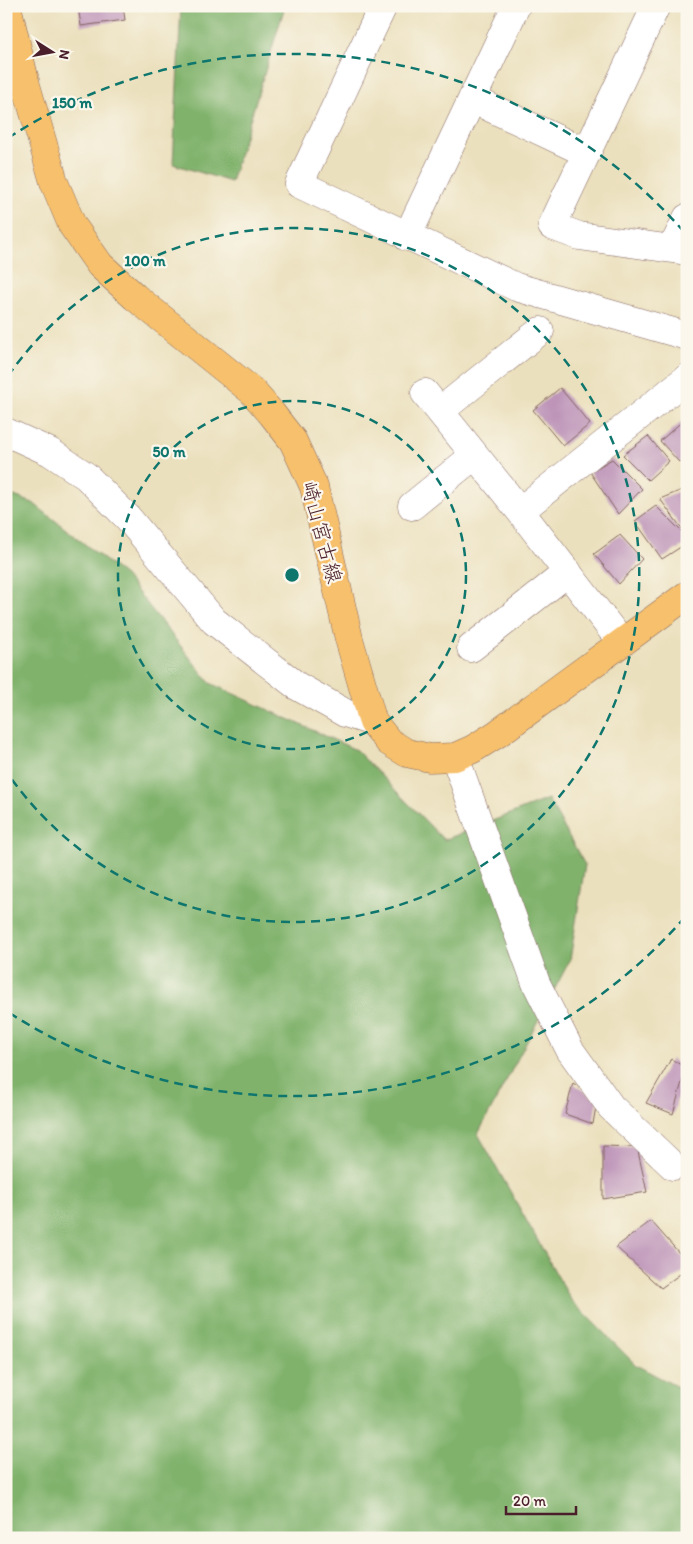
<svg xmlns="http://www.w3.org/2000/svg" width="693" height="1544" viewBox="0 0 693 1544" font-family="Itim,'Klee One',sans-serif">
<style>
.forest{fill:#80b26c;stroke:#65684c}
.building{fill:#be95b9}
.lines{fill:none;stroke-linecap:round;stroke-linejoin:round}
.minor-casing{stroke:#82635e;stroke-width:29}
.major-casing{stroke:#82635e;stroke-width:29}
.minor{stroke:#fff;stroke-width:28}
.major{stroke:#f7c06c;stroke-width:28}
.ring{fill:none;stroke:#0f766e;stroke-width:2.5;stroke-dasharray:9 6}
.labels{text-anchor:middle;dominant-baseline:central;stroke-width:4.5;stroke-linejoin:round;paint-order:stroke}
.street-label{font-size:21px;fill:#4a1f2b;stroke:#fbf7ec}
.centre{fill:#0f766e;stroke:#fbf7ec;stroke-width:2.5}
.ring-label{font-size:15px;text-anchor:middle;font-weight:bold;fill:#0f766e;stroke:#fbf7ec;stroke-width:4.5;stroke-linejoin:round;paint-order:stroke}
</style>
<rect width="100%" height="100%" fill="#fbf7ec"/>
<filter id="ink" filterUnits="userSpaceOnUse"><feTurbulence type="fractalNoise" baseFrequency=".02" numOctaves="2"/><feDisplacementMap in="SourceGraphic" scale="10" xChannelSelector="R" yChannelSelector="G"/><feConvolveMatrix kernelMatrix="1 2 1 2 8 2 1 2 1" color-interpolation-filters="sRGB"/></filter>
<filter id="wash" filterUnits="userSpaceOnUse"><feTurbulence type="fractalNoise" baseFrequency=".0096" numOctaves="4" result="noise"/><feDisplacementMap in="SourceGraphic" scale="20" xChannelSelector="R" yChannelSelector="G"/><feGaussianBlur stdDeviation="1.12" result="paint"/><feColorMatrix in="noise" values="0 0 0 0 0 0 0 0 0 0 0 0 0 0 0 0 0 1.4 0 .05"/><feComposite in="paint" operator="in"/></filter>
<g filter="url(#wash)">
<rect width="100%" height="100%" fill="#ebe0bd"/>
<path class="forest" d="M181,6H285L231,182L173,164Z
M6,493L33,503L125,576L210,683L356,750L444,840L548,799L585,865L570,960L478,1134L571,1300L636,1365L687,1392V1538H6Z"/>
<g id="blocks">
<path class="building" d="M78,6H123L125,20L81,26Z
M560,388L590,424L563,446L533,410Z
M687,417V456L679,462L660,441Z
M648,436L669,461L648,480L623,455Z
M612,459L642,489L618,514L590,472Z
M687,488V528L683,530L660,499Z
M656,506L687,537V543L662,559L635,521Z
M620,535L642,559L619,584L594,554Z
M671,1059L686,1068L673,1114L646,1103Z
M573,1083L597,1100L593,1124L565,1114Z
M603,1146L637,1147L647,1192L603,1199Z
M651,1221L687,1262V1269L661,1288L616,1247Z"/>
</g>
</g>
<g filter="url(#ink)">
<use href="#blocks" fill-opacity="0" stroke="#82635e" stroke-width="1"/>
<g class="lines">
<defs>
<path id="minor" d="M383,6L299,184L516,287L687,336
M656,6L552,226L579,236L687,251
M472,99L587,153
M407,237L516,6
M672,249L687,218
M425,393L520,511L622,643
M440,411L540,331
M6,432L50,452L86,476L128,518L214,621L297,686L345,713L373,722
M412,506L475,455
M520,511L687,378
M471,648L568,572
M455,757L536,983L570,1050L611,1107L673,1166"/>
<path id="major" d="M7,6L26,85L54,182L72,225L100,265L135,297L252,391L272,414L293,441L314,487L349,639L373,722L389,742L407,753L430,758L455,757L473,749L497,734L687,595"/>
</defs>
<use href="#minor" class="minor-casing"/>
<use href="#major" class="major-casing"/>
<use href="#minor" class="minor"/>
<use href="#major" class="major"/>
</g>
</g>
<g class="ring">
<circle cx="292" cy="575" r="174"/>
<path d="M8 376A347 347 0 1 1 8 774"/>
<path d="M685 917A521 521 0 0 1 8 1012M8 138A521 521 0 0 1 685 233"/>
</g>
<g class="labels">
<g class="street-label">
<text transform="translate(322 532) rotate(75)">崎山宮古線</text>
</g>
</g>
<circle cx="292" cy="575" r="8" class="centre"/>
<g class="ring-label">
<text x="72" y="108">150 m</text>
<text x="145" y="266">100 m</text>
<text x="169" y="457">50 m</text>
</g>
<rect width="693" height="1544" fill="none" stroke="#fbf7ec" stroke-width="25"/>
<g transform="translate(52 52) rotate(101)" stroke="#fbf7ec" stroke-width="4" paint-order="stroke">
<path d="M0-4L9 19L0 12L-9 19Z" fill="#4a1f2b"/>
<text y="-8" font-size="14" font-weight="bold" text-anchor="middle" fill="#4a1f2b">N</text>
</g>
<path d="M506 1506v8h70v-8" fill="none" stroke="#4a1f2b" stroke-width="2.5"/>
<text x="513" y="1506" font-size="15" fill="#4a1f2b" stroke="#fbf7ec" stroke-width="4" paint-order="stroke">20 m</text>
</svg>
